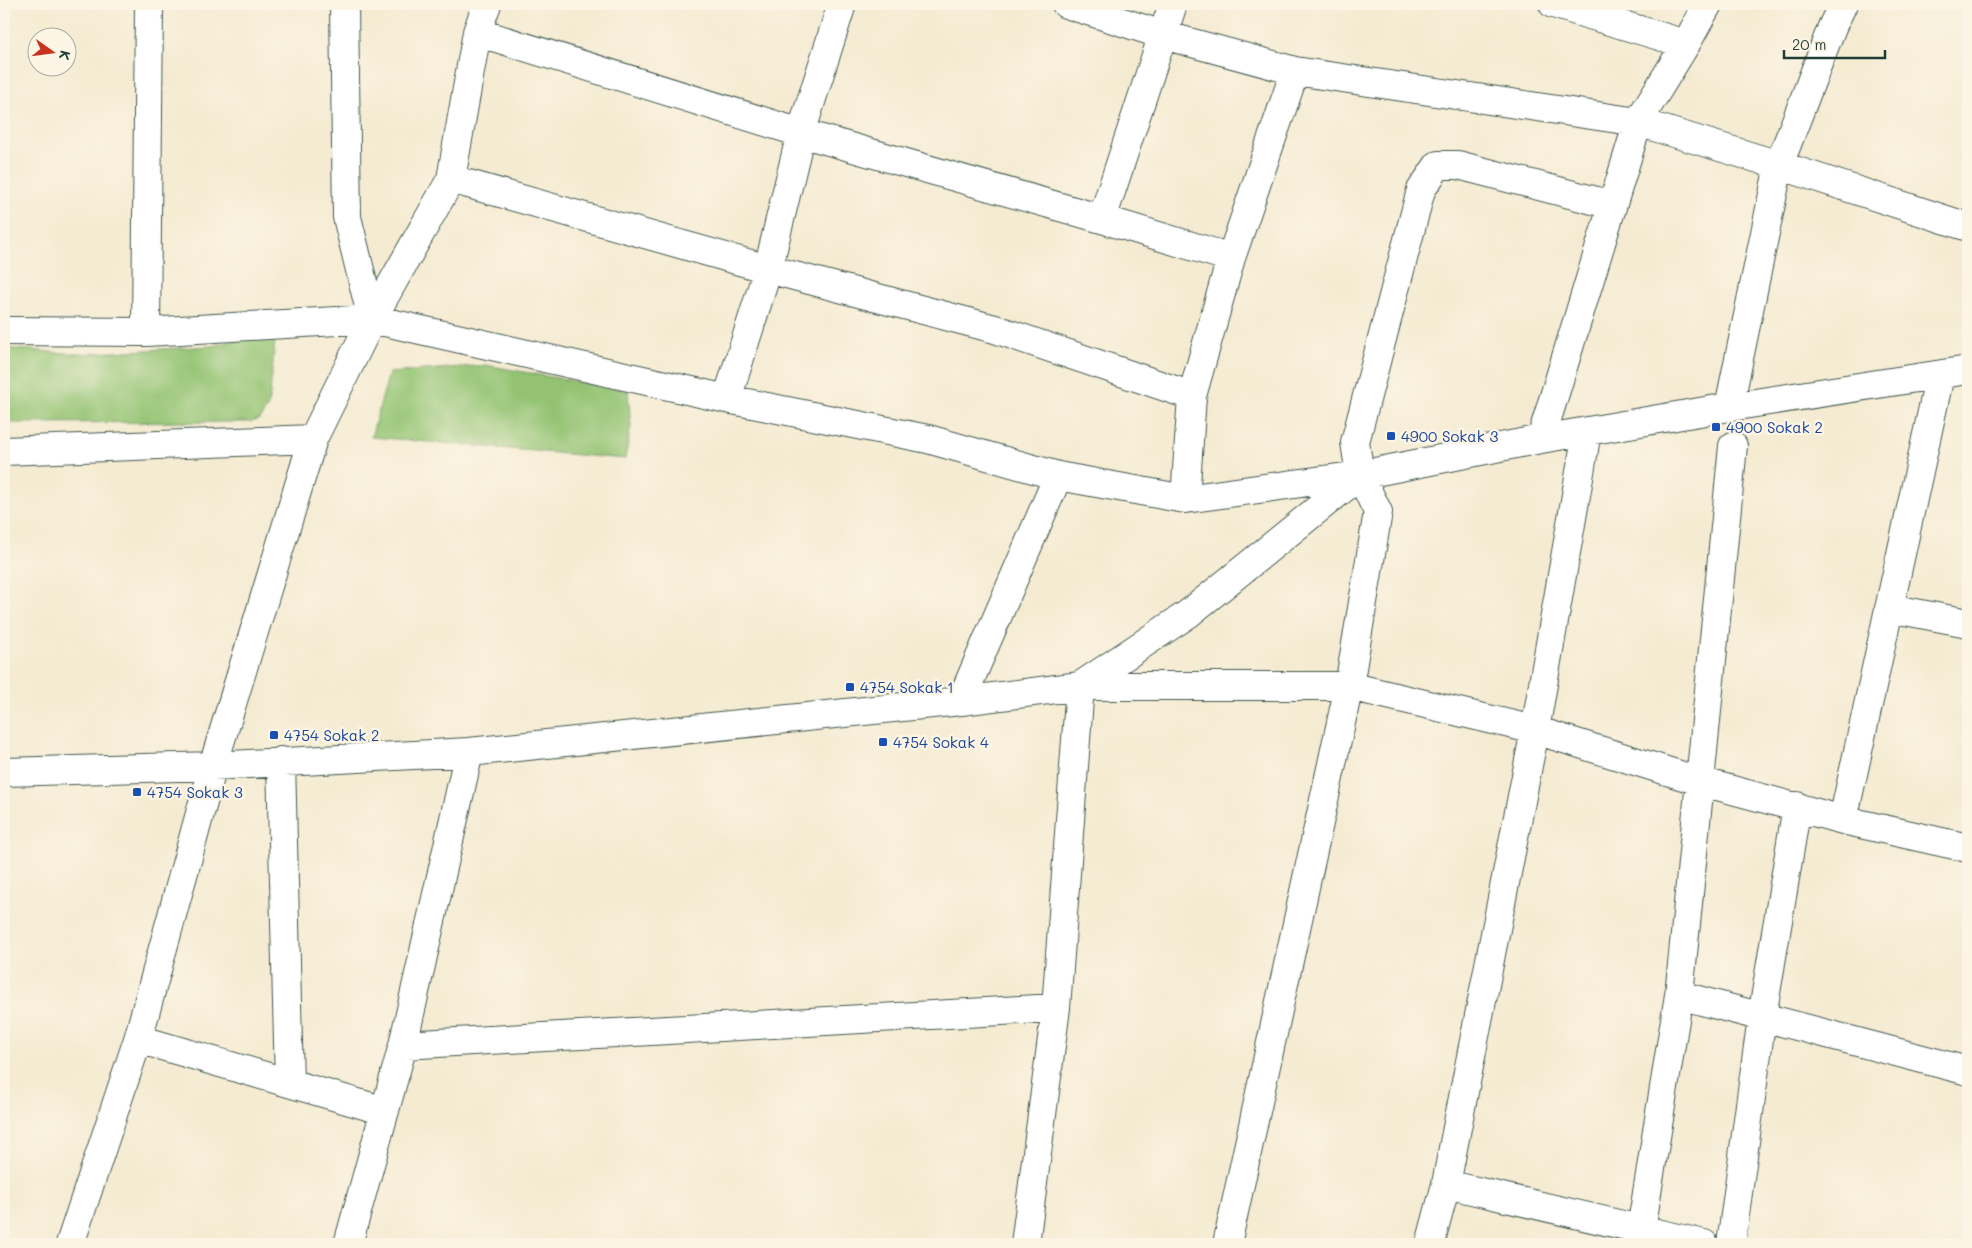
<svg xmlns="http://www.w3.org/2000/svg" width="1972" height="1248" viewBox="0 0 1972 1248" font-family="Mali,sans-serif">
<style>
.green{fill:#93c372;stroke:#598053}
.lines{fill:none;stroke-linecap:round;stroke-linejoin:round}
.minor-casing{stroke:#3f574c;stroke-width:30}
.minor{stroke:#fff;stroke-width:28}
.transit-dot{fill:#1a4fb4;stroke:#fcf5e5;stroke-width:2}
.labels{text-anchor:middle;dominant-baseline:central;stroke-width:5;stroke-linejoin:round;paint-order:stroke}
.transit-label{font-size:15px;fill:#164399;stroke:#fcf5e5;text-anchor:start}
</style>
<rect width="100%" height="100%" fill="#fcf5e5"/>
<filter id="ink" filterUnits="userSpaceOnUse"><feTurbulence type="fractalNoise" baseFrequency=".02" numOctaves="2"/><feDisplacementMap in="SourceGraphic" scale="10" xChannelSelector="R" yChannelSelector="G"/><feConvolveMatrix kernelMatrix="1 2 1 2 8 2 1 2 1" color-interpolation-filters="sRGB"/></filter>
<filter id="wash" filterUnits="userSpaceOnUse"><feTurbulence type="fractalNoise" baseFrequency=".0096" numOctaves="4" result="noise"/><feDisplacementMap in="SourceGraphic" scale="20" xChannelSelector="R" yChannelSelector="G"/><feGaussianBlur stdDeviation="1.12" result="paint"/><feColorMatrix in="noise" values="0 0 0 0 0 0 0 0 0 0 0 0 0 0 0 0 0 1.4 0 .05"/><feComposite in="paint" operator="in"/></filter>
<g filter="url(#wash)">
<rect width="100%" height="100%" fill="#f4ebd2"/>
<path class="green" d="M276,330L269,404L260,419L251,422L4,423V348L77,354L212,346Z
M486,365L628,391L631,426L625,459L371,437L389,373Z"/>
</g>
<g filter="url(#ink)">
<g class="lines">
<defs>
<path id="minor" d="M344,4L347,217L372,319
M1066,4L1163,35L1295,71L1638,122L1779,165L1968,227
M1553,4L1686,44
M477,32L801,133L1102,219L1231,258
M451,179L768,269L995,329L1192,396
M1102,219L1173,4
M4,331L146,332L372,319L727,399L928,439L1058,476L1185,499L1360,475
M146,332L149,4
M727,399L768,269L801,133L842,4
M1729,407L1779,165L1832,27L1843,4
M1541,439L1638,122L1686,44L1708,4
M4,451L313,439
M1185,499L1192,396L1231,258L1295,71
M1889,608L1968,623
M961,701L1058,476
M281,761L289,1083
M4,772L213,766L469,752L961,701L1080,686L1188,614L1360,475L1541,439L1717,409L1968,370
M1843,820L1940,375
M1679,995L1968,1071
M138,1039L385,1111
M403,1045L1056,1008
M1446,1184L1704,1244
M1641,1230L1679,995L1733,446
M70,1244L138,1039L213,766L313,439L372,319L451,179L477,32L487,4
M348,1244L403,1045L469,752
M1025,1244L1056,1008L1080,686H1349L1535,730L1699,781L1843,820L1968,848
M1227,1244L1349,686L1378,512L1360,475L1355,442L1421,190L1438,165H1458L1612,205
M1430,1244L1446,1184L1535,730L1587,432
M1731,1244L1762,1017L1797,806"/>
</defs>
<use href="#minor" class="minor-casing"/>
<use href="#minor" class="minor"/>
</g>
</g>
<g class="transit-dot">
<rect x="1711" y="422" width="10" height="10" rx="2.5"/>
<rect x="1386" y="431" width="10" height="10" rx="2.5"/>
<rect x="845" y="682" width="10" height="10" rx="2.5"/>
<rect x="269" y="730" width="10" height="10" rx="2.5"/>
<rect x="878" y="737" width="10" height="10" rx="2.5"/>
<rect x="132" y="787" width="10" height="10" rx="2.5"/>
</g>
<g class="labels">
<g class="transit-label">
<text x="1726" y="427">4900 Sokak 2</text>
<text x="1401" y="436">4900 Sokak 3</text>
<text x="860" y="687">4754 Sokak 1</text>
<text x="284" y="735">4754 Sokak 2</text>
<text x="893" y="742">4754 Sokak 4</text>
<text x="147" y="792">4754 Sokak 3</text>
</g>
</g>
<rect width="1972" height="1248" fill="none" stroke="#fcf5e5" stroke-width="20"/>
<g transform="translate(52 52) rotate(104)"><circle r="24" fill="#fcf5e5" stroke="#a4ab9e"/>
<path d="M0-4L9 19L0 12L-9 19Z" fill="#c8321e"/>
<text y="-8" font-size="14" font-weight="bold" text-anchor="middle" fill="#1f3d34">K</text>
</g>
<path d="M1784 50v8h101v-8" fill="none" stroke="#1f3d34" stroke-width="2.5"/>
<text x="1792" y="50" font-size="15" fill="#1f3d34" stroke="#fcf5e5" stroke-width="4" paint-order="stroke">20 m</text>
</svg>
